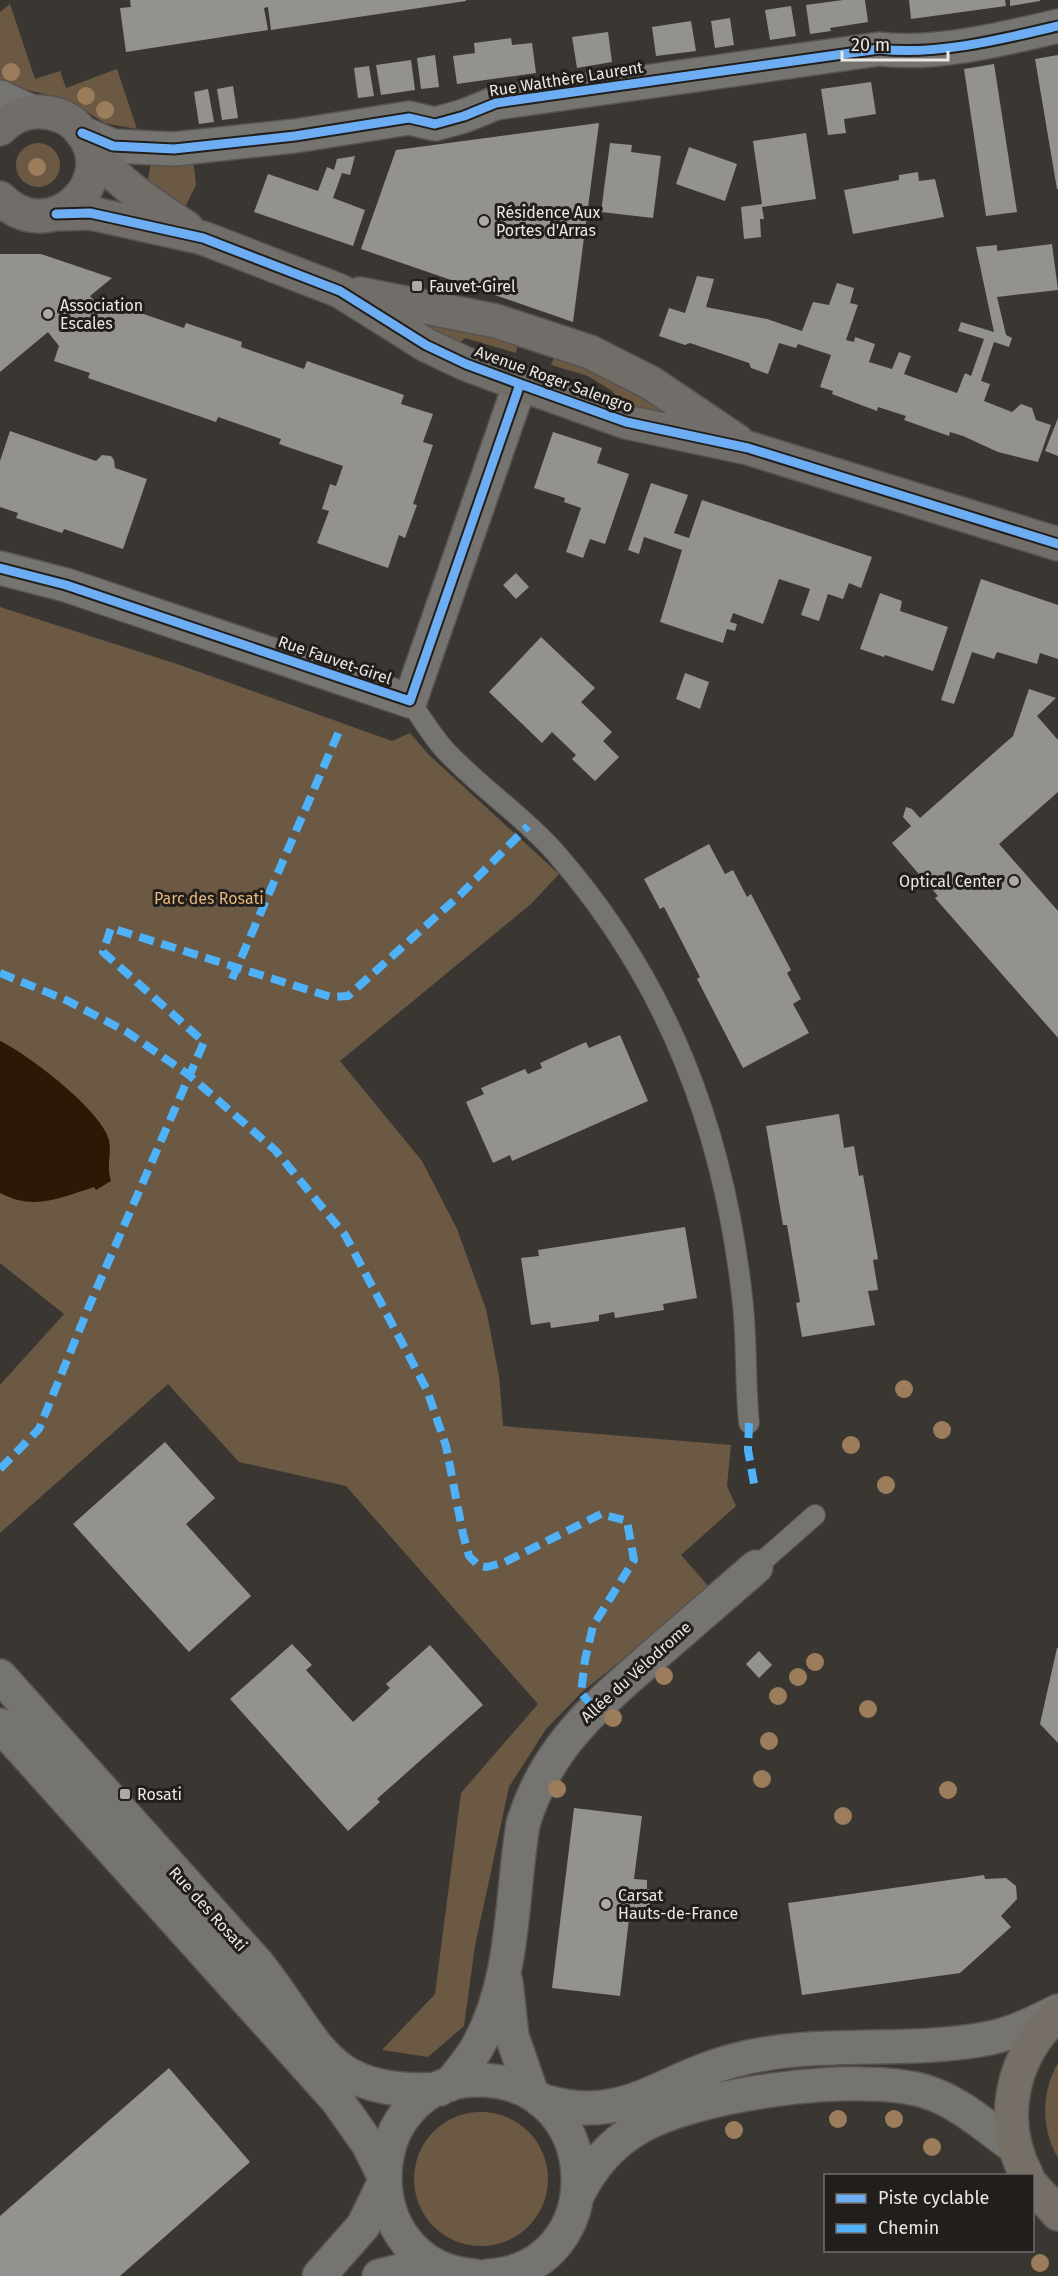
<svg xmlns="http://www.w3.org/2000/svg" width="1058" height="2276" viewBox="0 0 1058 2276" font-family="'Fira Sans',sans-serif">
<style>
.green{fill:#6c5944}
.water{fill:#2c1905}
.building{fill:#94928e}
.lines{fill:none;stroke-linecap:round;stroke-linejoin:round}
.lane-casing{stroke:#565350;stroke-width:22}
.street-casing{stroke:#565350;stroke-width:36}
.secondary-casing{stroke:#565350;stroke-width:36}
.primary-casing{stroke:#565350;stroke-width:36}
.lane{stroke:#767471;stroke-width:20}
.street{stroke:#767471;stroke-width:33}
.secondary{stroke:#716d68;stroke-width:33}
.primary{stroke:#766f68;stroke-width:33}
.quiet{stroke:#4fb1f8;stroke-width:8;stroke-dasharray:15 8;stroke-linecap:butt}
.cycleway-casing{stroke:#211e1b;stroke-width:13}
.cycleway{stroke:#6dadf4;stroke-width:9}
.tree{fill:#9b7d5c}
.poi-dot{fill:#ada9a5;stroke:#211e1b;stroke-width:2}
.labels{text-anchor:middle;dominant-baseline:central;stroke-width:6;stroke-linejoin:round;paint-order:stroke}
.street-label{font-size:16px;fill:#ebe7e3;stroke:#211e1b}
.poi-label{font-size:16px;fill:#ebe7e3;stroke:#211e1b;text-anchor:start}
.park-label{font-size:16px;fill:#eab77d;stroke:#211e1b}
</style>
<rect width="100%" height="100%" fill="#3a3733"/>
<path class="green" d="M10,4L35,79L60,71L66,88L117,69L137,129L104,123L77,105L58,97L0,84V12Z
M16 165a22 22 0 1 1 44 0a22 22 0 1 1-44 0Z
M193,159L196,185L185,207L147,185L151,162Z
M421,320L518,341L516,353L465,338L456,346L418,325Z
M556,353L665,408L661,419L628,410L612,391L588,376L551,365Z
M0,607L177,664L392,741L410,733L429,755L559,874L531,904L340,1061L422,1161L457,1229L486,1309L499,1376L503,1426L731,1445L727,1486L736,1506L681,1555L710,1588L581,1693L546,1729L509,1787L475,1946L464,2026L428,2057L382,2050L435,1994L461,1793L538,1704L346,1486L239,1462L168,1384L0,1533V1385L64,1314L0,1263Z
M1058,2063V2158C1041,2129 1041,2092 1058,2063Z
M414 2179a67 67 0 1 1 134 0a67 67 0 1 1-134 0Z"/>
<path class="water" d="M0,1041C28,1054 102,1111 109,1140C112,1154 106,1165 111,1181L96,1190L94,1187C60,1198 34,1211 0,1193Z"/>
<path class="building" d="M130,0H466V1L271,30L268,7L264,8L268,30L126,52L120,8L131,7Z
M843,0H865L868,22L830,28L831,31L810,34L806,5Z
M909,0H1005L1006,6L911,19Z
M1010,0H1040V1L1010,6Z
M791,6L796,36L770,40L765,10Z
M730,18L734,45L715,48L711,21Z
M691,21L696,51L656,56L652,27Z
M608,32L612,62L577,68L572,37Z
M511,38L512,45L532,43L536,73L457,84L453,56L475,53L474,43Z
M435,55L439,87L421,89L417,58Z
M1058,55V189H1057L1035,59Z
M411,60L415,90L381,95L376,65Z
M994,64L1017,212L986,216L964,69Z
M369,66L374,96L358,98L354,68Z
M871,82L876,114L844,119L846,133L828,135L821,89Z
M233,86L238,118L222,120L217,89Z
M208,89L214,122L199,124L194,92Z
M599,123L573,322L361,249L396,150Z
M806,133L816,199L762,207L764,219H760L761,237L744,239L741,207L762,204L753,141Z
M610,143L632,145L631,152L661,156L653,218L601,212Z
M689,147L737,164L725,201L676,184Z
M355,156L350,175L342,173L333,198L365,210L353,246L254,212L268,174L318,191L327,167L334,170L337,159Z
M918,172L919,181L935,179L944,217L853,234L844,190L899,180V175Z
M1052,244L1058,290L997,297L1006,335L1012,338L1009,347L994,342L981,381L990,384L984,401L1012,412L1021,404L1032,408L1036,420L1051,425L1038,462L998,452L963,436L950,432L949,436L904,420L906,416L878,407L877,411L832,394L833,391L820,387L831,355L798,344L796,348L779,343L768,374L751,368L749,363L690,343L685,345L659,336L669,308L685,313L697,276L714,279L706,307L767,319L802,331L813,302L829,305L837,283L854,288L850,303L858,305L846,340L854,342L855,337L875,344L869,362L892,369L899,352L911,356L904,374L957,393L965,373L971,376L984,339L958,331L961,322L994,332L976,247L997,245V251Z
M0,254H41L112,278L90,296L101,309L109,312L112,303L184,328L186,323L242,342L241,347L304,369L307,361L404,395L401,404L433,414L423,442L433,445L413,504L417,505L405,538L399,535L388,568L317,543L329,511L322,509L330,484L336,486L343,466L279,444L281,439L218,417L216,422L88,378L90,373L54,361L59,346L48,332L0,372Z
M1058,418V456L1045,451Z
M10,431L96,461L102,455L111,456L114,460L115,468L147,479L123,549L64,529L62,533L16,518L18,513L0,507V461Z
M553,432L602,448L597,463L629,474L605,544L590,539L583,558L566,552L581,508L564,502L565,498L534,488Z
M651,483L688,495L674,533L689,538L702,500L872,557L861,588L849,583L843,599L828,594L819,621L801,615L810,589L779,579L763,624L733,613L730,622L737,624L735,631L727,629L723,643L660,622L682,550L644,537L639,554L628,550Z
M516,573L529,587L516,599L503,585Z
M981,579L1058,605V659L1040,653L1037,664L997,652L994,659L972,652L954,704L941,700Z
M880,593L902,601L900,611L948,627L933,671L885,655L884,657L860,649Z
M541,637L595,688L581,702L612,732L603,741L619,757L595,781L572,759L576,755L552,732L542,743L489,692Z
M685,673L709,682L700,709L676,699Z
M1029,689L1056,698L1037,716L1058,740V792L999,844L1058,911V1038L935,898L938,896L892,843L911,826L903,817L906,807L912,809L920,818L1013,736Z
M709,844L725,874L733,870L747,897L751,894L791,970L787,973L801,999L793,1004L809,1033L743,1068L697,979L700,977L664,907L660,909L644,879Z
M620,1035L648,1101L512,1161L510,1155L493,1163L466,1102L484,1094L481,1088L525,1069L528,1074L542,1068L540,1063L586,1042L589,1048Z
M839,1114L844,1148L854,1146L859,1176L863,1175L878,1259L873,1260L878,1290L868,1291L875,1325L802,1337L796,1303L800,1302L787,1225H783L766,1126Z
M685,1227L697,1298L663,1304L664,1310L615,1318L614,1312L599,1315V1321L551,1328L550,1322L531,1325L521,1258L539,1256L538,1250Z
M165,1442L215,1498L186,1524L251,1596L189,1652L73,1524Z
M292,1644L312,1665L306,1670L353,1722L390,1688L386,1684L430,1645L483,1705L377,1799L380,1802L348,1831L230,1699Z
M1057,1648H1058V1743L1040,1724Z
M759,1651L772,1665L759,1678L746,1664Z
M574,1808L642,1816L634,1879L647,1880V1889L651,1890L648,1921L629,1919L620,1996L552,1988Z
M984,1875L985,1879L1006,1878L1016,1886L1017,1899L1001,1916L1011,1927L960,1973L802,1995L788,1903Z
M169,2068L250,2162L120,2276H0V2216Z"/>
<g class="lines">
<defs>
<path id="lane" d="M410,701C421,718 431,734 444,749C478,786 521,814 554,851C669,982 725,1133 743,1305C747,1344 745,1383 749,1423
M756,1567L815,1515"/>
<path id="street" d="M0,97L32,112
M82,133L113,146L174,149L295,136L409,118L435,124L464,116L496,103L879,49C935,56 1003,39 1058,26
M0,568L66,585L410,701L520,384
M0,1676L257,1963C319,2040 322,2097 440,2089
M0,1725L337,2100L368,2144L383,2174
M506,1982L512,2036L532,2094
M449,2085C460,2072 471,2059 479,2044C515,1978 511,1897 523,1824C546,1748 594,1708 652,1657C687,1627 721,1597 756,1567
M540,2100C624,2127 660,2079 736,2060C820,2038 905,2055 990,2038C1014,2033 1036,2022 1058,2011
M578,2194C591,2168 610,2145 635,2130C693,2093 858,2072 924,2091C960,2102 986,2127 1016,2148
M319,2276L363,2226L383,2185
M379,2276L407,2269L441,2268
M475,2276C351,2267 358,2079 479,2080C607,2081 612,2269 488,2276"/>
<path id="secondary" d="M0,129C13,115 31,109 50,113C61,115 71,120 78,128C125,178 50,250 0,198
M89,145C115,182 150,203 187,228
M56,214L90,213L203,238L340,291L426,345L466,364L520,384L626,422L748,448L1058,544
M360,294L496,321L590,352L651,383L737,441"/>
<path id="primary" d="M1027,2176C997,2120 1012,2055 1058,2014
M1032,2185L1058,2214"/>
</defs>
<use href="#lane" class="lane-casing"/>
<use href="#street" class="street-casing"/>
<use href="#secondary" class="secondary-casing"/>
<use href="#primary" class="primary-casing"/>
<use href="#lane" class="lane"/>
<use href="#street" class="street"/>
<use href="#secondary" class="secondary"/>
<use href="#primary" class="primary"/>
<path class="quiet" d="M0,973L66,1000L127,1032L189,1075L275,1150L345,1235L427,1390L446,1446L463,1534L469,1556L479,1566L487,1567L505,1562L601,1514L627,1521L634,1560L593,1626L585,1660L581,1693L594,1708
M232,979L340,729
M749,1423L748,1450L755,1489
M0,1469L39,1429L90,1304L204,1042L103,952L111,928L331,997L348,996L460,895L528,826"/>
<defs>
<path id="cycleway" d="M82,133L113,146L174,149L295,136L409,118L435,124L464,116L496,103L879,49C935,56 1003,39 1058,26
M56,214L90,213L203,238L340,291L426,345L466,364L520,384L626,422L748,448L1058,544
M0,568L66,585L410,701L520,384"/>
</defs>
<use href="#cycleway" class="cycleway-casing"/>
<use href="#cycleway" class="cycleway"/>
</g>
<g class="tree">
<circle cx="11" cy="72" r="9"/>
<circle cx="86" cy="96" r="9"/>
<circle cx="105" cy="110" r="9"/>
<circle cx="37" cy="167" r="9"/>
<circle cx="904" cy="1389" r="9"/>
<circle cx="942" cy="1430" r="9"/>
<circle cx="851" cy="1445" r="9"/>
<circle cx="886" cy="1485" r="9"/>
<circle cx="815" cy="1662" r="9"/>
<circle cx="664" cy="1676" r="9"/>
<circle cx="798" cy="1677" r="9"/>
<circle cx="778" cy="1696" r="9"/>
<circle cx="868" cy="1709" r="9"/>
<circle cx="613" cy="1718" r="9"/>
<circle cx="769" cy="1741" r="9"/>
<circle cx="762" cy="1779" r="9"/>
<circle cx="557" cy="1789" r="9"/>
<circle cx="948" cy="1790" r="9"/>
<circle cx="843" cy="1816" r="9"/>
<circle cx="838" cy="2119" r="9"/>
<circle cx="894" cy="2119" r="9"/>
<circle cx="734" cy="2130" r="9"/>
<circle cx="932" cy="2147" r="9"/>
<circle cx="1040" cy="2263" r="9"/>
</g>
<g class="poi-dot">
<circle cx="484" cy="221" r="6"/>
<rect x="411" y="280" width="12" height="12" rx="3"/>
<circle cx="48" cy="314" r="6"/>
<circle cx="1014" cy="881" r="6"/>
<rect x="119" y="1788" width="12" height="12" rx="3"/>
<circle cx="606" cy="1904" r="6"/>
</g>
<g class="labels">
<g class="street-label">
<text transform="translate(566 79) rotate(-9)">Rue Walthère Laurent</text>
<text transform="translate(554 379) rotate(20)">Avenue Roger Salengro</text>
<text transform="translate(335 660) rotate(19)">Rue Fauvet-Girel</text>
<text transform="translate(636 1672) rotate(-42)">Allée du Vélodrome</text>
<text transform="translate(208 1909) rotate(48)">Rue des Rosati</text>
</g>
<g class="poi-label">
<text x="496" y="212">Résidence Aux<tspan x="496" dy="18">Portes d'Arras</tspan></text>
<text x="429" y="286">Fauvet-Girel</text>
<text x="60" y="305">Association<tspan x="60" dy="18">Escales</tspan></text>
<text x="1002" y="881" text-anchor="end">Optical Center</text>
<text x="137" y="1794">Rosati</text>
<text x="618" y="1895">Carsat<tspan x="618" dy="18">Hauts-de-France</tspan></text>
</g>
<g class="park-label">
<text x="209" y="898">Parc des Rosati</text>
</g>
</g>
<rect x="824" y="2174" width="210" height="78" fill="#211e1b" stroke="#726e6b" stroke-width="1.5"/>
<rect x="836" y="2194" width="30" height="9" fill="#6dadf4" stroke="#726e6b" stroke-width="1.5"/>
<text x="878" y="2204" font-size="18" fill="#ebe7e3">Piste cyclable</text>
<rect x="836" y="2224" width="30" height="9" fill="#4fb1f8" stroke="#726e6b" stroke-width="1.5"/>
<text x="878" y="2234" font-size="18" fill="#ebe7e3">Chemin</text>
<path d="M842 51v9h106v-9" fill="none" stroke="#ebe7e3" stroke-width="3"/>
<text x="851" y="51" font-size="18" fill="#ebe7e3" stroke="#211e1b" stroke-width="4.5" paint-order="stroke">20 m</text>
</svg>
